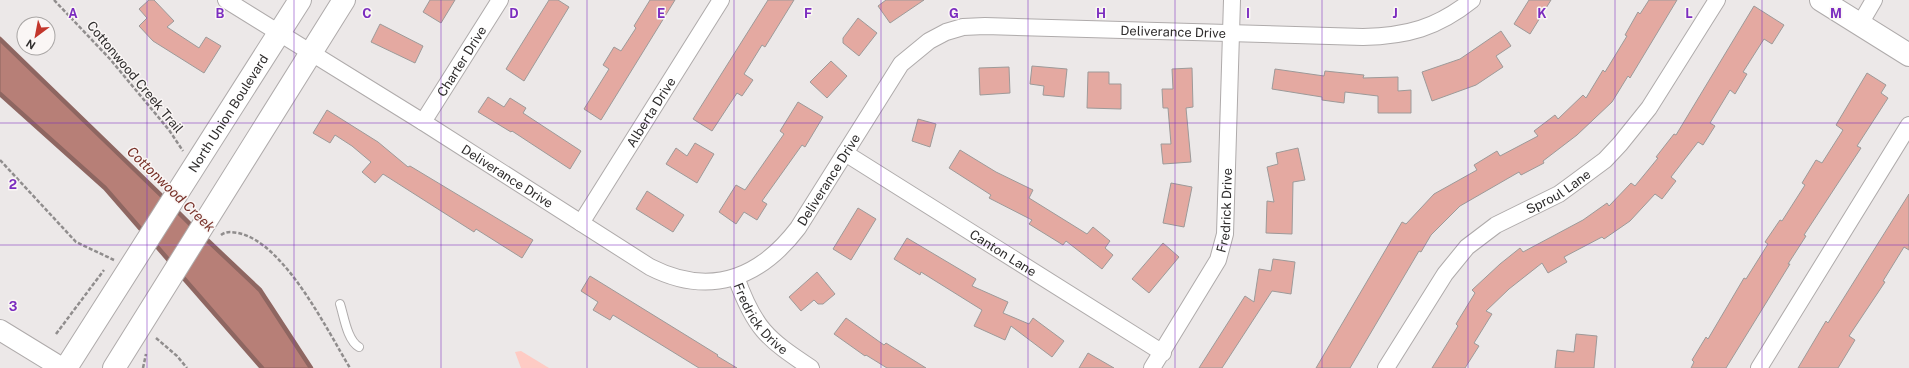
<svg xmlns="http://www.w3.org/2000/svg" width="1909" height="368" viewBox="0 0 1909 368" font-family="'Public Sans',sans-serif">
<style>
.green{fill:#fecbc4}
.water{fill:#b77f77;stroke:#8e6661}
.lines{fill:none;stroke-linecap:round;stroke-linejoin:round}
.stream{stroke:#8e6661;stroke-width:4.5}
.building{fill:#e4a9a1;stroke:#9d9a99}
.service-casing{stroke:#afabab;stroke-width:10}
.minor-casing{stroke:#afabab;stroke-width:18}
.tertiary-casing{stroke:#afabab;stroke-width:22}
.secondary-casing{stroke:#afabab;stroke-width:24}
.primary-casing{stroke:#afabab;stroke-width:24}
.path{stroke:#908d8d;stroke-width:2.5;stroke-dasharray:4 2;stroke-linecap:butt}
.service{stroke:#fff;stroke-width:8}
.minor{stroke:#fff;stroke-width:16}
.tertiary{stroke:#fff;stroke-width:20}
.secondary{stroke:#fff;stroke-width:22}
.primary{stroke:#fff;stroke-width:22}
.grid{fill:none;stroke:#7b2cbf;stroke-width:1;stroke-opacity:0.55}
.labels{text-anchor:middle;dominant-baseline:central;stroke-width:3;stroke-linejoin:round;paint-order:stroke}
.street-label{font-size:13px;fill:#2f2d2d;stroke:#faf6f5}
.water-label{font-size:14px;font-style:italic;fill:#783129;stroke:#faf6f5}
.grid-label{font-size:13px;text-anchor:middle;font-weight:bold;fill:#7b2cbf;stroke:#faf6f5;stroke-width:3;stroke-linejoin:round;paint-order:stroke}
</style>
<rect width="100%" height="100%" fill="#ece8e8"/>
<path class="green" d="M521,351L549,368H521L515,352Z"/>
<path class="water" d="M0,39L260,290L311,368H262L105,188L0,94Z"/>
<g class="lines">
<path class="stream" d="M0,39L164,198
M0,94L105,188L145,234
M178,212L191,225
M204,237L260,290L311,368
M153,242L172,264
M180,274L262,368"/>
</g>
<path class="building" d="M149,0H154L174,21L167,27L199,48L206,37L221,46L204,73L153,41L139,26L147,18L139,9Z
M430,0H455L441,23L423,12Z
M549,0H558L569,7L524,81L506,69Z
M650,0H675L601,120L584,109L609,69L603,65L614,47L621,51L636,28L634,26Z
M768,0H794L765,47L762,45L744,74L753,80L742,96L737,93L712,131L693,119Z
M886,0H924L890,23L878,6Z
M1529,0H1551L1530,34L1514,24Z
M1649,0H1677L1630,78L1628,76L1612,102L1577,135L1543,161L1544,163L1521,175L1519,172L1460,206L1431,235L1421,252L1419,251L1350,368H1316L1402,222L1406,224L1434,194L1477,170L1474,165L1497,151L1500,156L1538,136L1534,131L1555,115L1558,119L1583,95L1586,98L1603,70L1605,72L1627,36L1625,35L1638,12L1640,14Z
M1754,6L1784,25L1772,44L1764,39L1743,72L1747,74L1735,94L1730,90L1710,123L1715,126L1703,145L1698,142L1671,177L1676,181L1662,199L1655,194L1630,221L1604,239L1602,237L1564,257L1567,262L1548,273L1542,263L1509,289L1486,311L1492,314L1474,343L1479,346L1465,368H1432L1458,326L1456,324L1475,293L1472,290L1500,264L1520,248L1523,252L1583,220L1607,203L1609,206L1631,183L1635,186L1658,158L1656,157L1674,134L1676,135Z
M858,18L877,33L859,56L843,43V38Z
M380,24L423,46L415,63L371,42Z
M1501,31L1511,46L1496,56L1503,67L1476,85L1432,101L1422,72L1460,59Z
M831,61L847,76L827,98L810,82Z
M1032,66L1067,69L1064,97L1043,95L1044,86L1030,84Z
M1009,67L1010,93L980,95L979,68Z
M1192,68L1193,107L1186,108L1191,162L1163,164L1161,144H1171L1168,108H1163L1162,89H1173L1172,69Z
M1275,69L1324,76L1325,71L1364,75L1363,78L1398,77V91L1411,90V113H1378V96L1345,92L1344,103L1322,100V97L1272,89Z
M1088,72H1109V84H1121V109L1087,108Z
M1867,73L1886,85L1881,93L1888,98L1857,146L1861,148L1804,235L1806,236L1788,264H1790L1726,368H1691L1694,362L1692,360L1706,337L1708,339L1744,278L1746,279L1768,244L1765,242L1780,220L1782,221L1805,185L1802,183L1816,160L1822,163L1843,130L1836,125Z
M488,97L504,107L510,98L526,108L523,113L581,151L570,169L512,131L511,132L478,112Z
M798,102L823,117L805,147L802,145L762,201L767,204L757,220L744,212L736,224L719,212L736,185L745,190L784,134L780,131Z
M327,110L378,142L408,167L410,166L533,240L522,258L476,229L474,232L383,174L375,183L362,172L371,162L352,146L335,135L330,143L313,133Z
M918,119L936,124L930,147L912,141Z
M695,143L714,154L697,183L666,164L676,148L687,156Z
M1298,148L1305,180L1293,182L1292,234L1266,233L1267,201L1274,202L1267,167L1278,164L1276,153Z
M960,150L996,172L1033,190L1029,198L1087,234L1093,227L1110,241L1105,248L1113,255L1102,269L1066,241L1063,245L1029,224L1032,220L989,198L991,195L949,168Z
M1171,183L1192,187L1184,227L1163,223Z
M647,191L684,215L673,232L636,209Z
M1909,194V250L1904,247L1883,281L1885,282L1849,336L1855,340L1838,368H1798L1826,321L1828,323Z
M858,208L876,219L851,260L833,249Z
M907,238L976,279L972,286L1008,302L1003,313L1029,324L1033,318L1064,341L1052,357L1011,326L1005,340L974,326L982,310L921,272L920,275L894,259Z
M1163,243L1179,257L1149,293L1132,279Z
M1273,259L1295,262L1291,294L1272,291L1222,368H1199L1245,296L1254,302L1259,269L1271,271Z
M817,272L835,294L823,304H818L814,300L801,311L789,297Z
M590,276L718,355L717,356L737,368H699L613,315L610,320L593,310L598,302L581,291Z
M846,318L884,345L886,343L926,368H887L866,355L865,356L834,334Z
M1576,334L1597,336L1594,368H1555L1557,350L1574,352Z
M1088,353L1114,368H1079Z"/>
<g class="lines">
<defs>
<path id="service" d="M340,304C344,316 347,340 359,347"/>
<g id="minor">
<path id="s1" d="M226,0L423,122L650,267C709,297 759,279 798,228L901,64L929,41L946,32L963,27L985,26L1363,37C1407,36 1437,28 1472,0"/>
<path d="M1860,24L1874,0"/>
<path id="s2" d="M423,122L500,0"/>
<path id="s3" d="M845,153L1163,353"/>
<path id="s4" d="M581,223L721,0"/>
<path id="s5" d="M736,277C754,328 767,339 811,368"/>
<path id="s6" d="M1152,368L1218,260L1225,234L1232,0"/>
<path id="s7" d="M1386,368L1445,274L1467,247L1496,225L1559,194L1574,183L1605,160L1620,144L1649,108L1717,0"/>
<path d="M1759,368L1909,125"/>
</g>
<path id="tertiary" d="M0,330L62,368"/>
<path id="secondary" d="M1821,0L1909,55"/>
<g id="primary">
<path id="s8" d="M66,368L300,0"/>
<path d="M114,368L344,0"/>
</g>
</defs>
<use href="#service" class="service-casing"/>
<use href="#minor" class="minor-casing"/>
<use href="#tertiary" class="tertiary-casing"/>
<use href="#secondary" class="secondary-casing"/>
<use href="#primary" class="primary-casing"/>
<path class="path" d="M54,0L110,59L169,130L183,151
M0,160L76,242L114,260
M221,235C226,231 232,232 238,233C284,242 327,330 350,368
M56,334L104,270
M156,338L177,356L187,368
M143,368L146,354"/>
<use href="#service" class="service"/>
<use href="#minor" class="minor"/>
<use href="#tertiary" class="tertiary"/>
<use href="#secondary" class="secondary"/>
<use href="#primary" class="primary"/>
</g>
<path class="grid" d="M147,0V368M294,0V368M441,0V368M587,0V368M734,0V368M881,0V368M1028,0V368M1175,0V368M1322,0V368M1468,0V368M1615,0V368M1762,0V368M0,123H1909M0,245H1909"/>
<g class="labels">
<g class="street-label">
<text stroke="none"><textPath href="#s1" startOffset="1147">Deliverance Drive</textPath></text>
<text stroke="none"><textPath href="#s2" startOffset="72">Charter Drive</textPath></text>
<text transform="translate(135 77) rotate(50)">Cottonwood Creek Trail</text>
<text stroke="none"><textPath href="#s4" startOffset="131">Alberta Drive</textPath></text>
<text stroke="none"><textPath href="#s8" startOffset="302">North Union Boulevard</textPath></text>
<text stroke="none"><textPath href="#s1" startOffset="332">Deliverance Drive</textPath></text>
<text stroke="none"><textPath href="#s1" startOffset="727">Deliverance Drive</textPath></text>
<text stroke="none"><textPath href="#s7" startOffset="253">Sproul Lane</textPath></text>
<text stroke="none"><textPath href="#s6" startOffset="177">Fredrick Drive</textPath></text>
<text stroke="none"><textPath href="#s3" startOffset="187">Canton Lane</textPath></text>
<text stroke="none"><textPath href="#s5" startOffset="49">Fredrick Drive</textPath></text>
</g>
<g class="water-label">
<text transform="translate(171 189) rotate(44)">Cottonwood Creek</text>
</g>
</g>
<g class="grid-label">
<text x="73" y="18">A</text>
<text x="220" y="18">B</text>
<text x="367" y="18">C</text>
<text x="514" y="18">D</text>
<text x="661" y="18">E</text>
<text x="808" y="18">F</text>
<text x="954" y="18">G</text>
<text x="1101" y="18">H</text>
<text x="1248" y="18">I</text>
<text x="1395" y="18">J</text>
<text x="1542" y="18">K</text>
<text x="1689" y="18">L</text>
<text x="1836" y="18">M</text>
<text x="13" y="189">2</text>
<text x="13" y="311">3</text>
</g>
<g transform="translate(36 36) rotate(212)"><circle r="19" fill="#faf6f5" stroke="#a9a6a5"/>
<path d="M0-3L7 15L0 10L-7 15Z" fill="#c3362c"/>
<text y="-6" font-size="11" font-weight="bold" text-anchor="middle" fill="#2f2d2d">N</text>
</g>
</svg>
